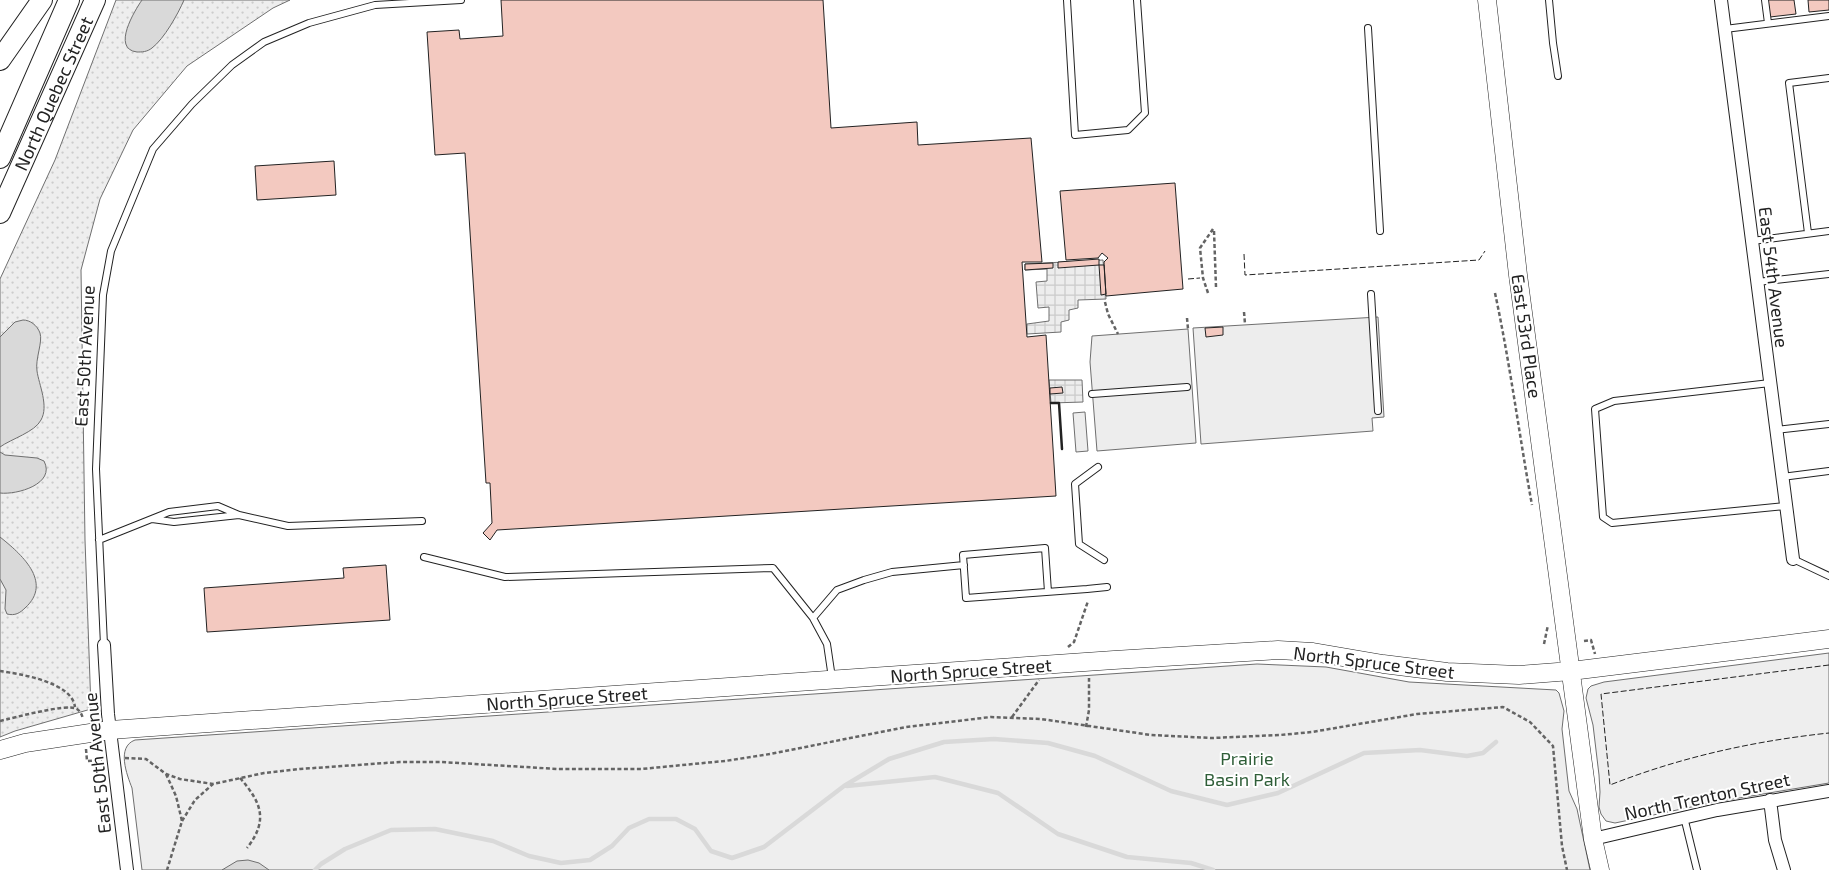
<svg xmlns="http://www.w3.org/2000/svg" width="1829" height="870" viewBox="0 0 1829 870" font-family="'Exo 2',sans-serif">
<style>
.grass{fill:url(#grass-dots);stroke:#6f6f6f}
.park{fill:#eee;stroke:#6f6f6f}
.parking{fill:#ededed;stroke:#6f6f6f}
.plaza{fill:url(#plaza-grid);stroke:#6f6f6f}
.water{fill:#d9d9d9;stroke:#6f6f6f}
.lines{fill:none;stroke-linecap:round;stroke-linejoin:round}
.stream{stroke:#d9d9d9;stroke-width:4.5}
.building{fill:#f3c9c0;stroke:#222}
.lane-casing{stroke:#222;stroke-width:8}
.street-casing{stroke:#222;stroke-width:14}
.secondary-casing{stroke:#222;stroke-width:19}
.primary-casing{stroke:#222;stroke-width:22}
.path{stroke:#646464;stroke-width:2.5;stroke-dasharray:4 2.5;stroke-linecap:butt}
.lane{stroke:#fff;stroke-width:6}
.street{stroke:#fff;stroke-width:12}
.secondary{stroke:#fff;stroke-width:18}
.primary{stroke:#fff;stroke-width:20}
.fence{stroke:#222;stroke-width:1;stroke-dasharray:6 2.5;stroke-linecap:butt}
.wall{stroke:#222;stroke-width:2.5}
.labels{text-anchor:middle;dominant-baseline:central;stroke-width:4;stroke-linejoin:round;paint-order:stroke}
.street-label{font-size:18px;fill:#222;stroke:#fff}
.park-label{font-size:18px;fill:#2f5e38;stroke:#fff}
</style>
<defs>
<pattern id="grass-dots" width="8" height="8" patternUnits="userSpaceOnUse" patternTransform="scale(1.25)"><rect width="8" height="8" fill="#eee"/><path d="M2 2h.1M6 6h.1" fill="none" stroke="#ccc" stroke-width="1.8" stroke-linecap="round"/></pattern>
<pattern id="plaza-grid" width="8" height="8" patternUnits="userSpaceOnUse" patternTransform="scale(1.25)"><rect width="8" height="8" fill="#ededed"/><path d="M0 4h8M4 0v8" fill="none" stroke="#cbcbcb"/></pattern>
</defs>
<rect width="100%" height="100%" fill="#fff"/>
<path class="grass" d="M116,0H290L273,8L187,66L133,130L100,199L81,270L85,540L91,709L15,731L0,737V279L55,160Z"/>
<path class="park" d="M1829,653V783L1715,802L1615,823L1606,821L1601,814L1599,807L1600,792L1599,775L1593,725L1586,698L1588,689L1591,686L1604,682Z
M1257,664L1326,667L1409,682L1556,690L1559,693L1564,711L1562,729L1569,791L1577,809L1590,870H142L132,788C127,775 116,747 135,740Z"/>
<path class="parking" d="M1378,317L1384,417L1372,418L1373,431L1201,444L1193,328Z
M1188,329L1196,443L1097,451L1090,362L1092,336Z
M1085,412L1088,451L1076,452L1073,413Z"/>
<path class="plaza" d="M1103,260L1106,299L1078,300V308L1069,310V320L1061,322V332L1027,334V324L1049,321V307L1038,308L1036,282L1047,281V269L1025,270V264Z
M1049,380H1082L1083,402L1051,403Z"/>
<path class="water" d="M142,0H184C178,14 164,39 152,48C147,52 142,52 137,52C111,49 135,10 142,0Z
M23,320C30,320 37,325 40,333C43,342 35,359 37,371C39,385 49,406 41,420C35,432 11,439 0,447V337L15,322Z
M0,452L5,455L37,458L44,461C56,484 17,495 0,493Z
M0,537C20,553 54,582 25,608C20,613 15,616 7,614L5,609L6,590L0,579Z
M248,860L259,863L269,870H222L237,861Z"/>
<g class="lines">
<path class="stream" d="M847,786L935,777L998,793L1058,834L1127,857L1191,863L1213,870
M315,870L321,864L345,849L391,830L435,829L493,841L529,856L561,863L590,860L612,846L629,828L649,819H676L695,829L711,851L732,858L764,847L844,786L889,759L944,742L994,739L1048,743L1095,756L1171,791L1227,805L1278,793L1364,753L1420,750L1467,756L1483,753L1496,742"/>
</g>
<path class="building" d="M501,0H823L831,128L917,122L918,145L1031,138L1042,262H1022L1027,337L1046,335L1056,496L497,530L490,540L483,533L492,523L490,483H486L465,153L435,155L427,32L459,30L460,39L503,36Z
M1768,0H1794L1796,14L1770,17Z
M1808,0H1829V10L1809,12Z
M334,161L336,195L257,200L255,166Z
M1175,183L1183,289L1106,296L1104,262L1108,258L1102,253L1098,258L1066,260L1060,191Z
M1099,259V265L1058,268V262Z
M1053,263V268L1025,270V264Z
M1099,265H1104L1106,294L1101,295Z
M1223,327V335L1206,337L1205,328Z
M1062,387L1063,393L1050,394V388Z
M386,565L390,620L207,632L204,588L344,578L343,568Z"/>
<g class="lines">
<defs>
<path id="lane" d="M1067,0L1075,135L1128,130L1145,113L1137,0
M1549,0L1553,43L1558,76
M1765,0L1768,23
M1368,28L1380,231
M1725,29L1829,16
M1808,233L1789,83L1829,78
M1752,241L1829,231
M1757,282L1829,274
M1371,294L1378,411
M1770,383L1614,401L1595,409L1603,517L1612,523L1786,506
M1092,394L1187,387
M1776,430L1829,424
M1098,467L1075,484L1079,544L1104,560
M1782,477L1829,471
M152,519L174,522L239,515
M99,540L169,512L218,506L239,515L288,526L422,521
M424,557L505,577L773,568L813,618L827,644L832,678
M1793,559L1829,576
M1048,592L1045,548L963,555L966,598L1087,589L1107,587
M813,618L837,590L864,580L892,572L964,565
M104,645L96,469L103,295L111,251L153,149L192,104L232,65L264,42L309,23L375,5L461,0
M1684,817L1697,870"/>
<path id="street" d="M1721,0L1793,559
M104,645L108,714L127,870
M1770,800L1775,840L1784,870
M1593,839L1717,810L1829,791"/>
<path id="secondary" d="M1487,0L1518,275L1593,839L1600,870
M0,750L25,743L110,730L1114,660L1278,650L1313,652L1383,664L1447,672L1519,675L1571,671L1829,639"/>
<g id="primary">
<path d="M0,60L42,0"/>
<path d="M0,158L69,0"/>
<path id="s1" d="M0,213L95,0"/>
</g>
</defs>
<use href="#lane" class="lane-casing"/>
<use href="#street" class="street-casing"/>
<use href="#secondary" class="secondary-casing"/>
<use href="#primary" class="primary-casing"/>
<path class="path" d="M1214,231L1216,287
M1208,293L1203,278L1200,248L1213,229
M1495,293C1510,363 1519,434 1532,505
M1105,302L1108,314L1118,334
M1244,312L1245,324
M1187,318L1188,329
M1584,641L1591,640L1595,654
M1544,644L1548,625
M1068,647L1074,642L1088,601
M0,671C20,674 72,682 75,707
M1012,717L1039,680
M0,721C13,718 67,703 77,709C81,712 82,715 83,719
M1086,727L1089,710V678
M86,749L87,761L102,760
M125,758L146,759L166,774L180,779L213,784L264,773L300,769L400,762H441L558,769H641L725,761L770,754L906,727L991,717L1041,719L1151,735L1212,738L1280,735L1312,732L1417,714L1503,707L1530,722L1553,746L1562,846L1567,870
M166,774L176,796L182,821L167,870
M240,778C261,802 269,820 247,848
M182,821L195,800L213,784"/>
<use href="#lane" class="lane"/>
<use href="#street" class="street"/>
<use href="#secondary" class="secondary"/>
<use href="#primary" class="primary"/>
<path class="fence" d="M1244,254L1245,275L1479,260L1485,251
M1188,279L1200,278
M1829,665L1601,694L1610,785C1681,757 1754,741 1829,733"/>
<path class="wall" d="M1051,403H1059L1062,449"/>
</g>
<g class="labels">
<g class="street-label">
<text stroke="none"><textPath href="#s1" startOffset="131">North Quebec Street</textPath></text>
<text transform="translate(1774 277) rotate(83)">East 54th Avenue</text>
<text transform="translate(1527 336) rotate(82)">East 53rd Place</text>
<text transform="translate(84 356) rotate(-87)">East 50th Avenue</text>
<text transform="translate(1374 662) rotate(7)">North Spruce Street</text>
<text transform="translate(971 670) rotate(-4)">North Spruce Street</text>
<text transform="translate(567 698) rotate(-4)">North Spruce Street</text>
<text transform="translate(97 763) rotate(-96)">East 50th Avenue</text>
<text transform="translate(1707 796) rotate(-12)">North Trenton Street</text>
</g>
<g class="park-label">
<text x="1247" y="758">Prairie<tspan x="1247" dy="21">Basin Park</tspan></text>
</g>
</g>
</svg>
